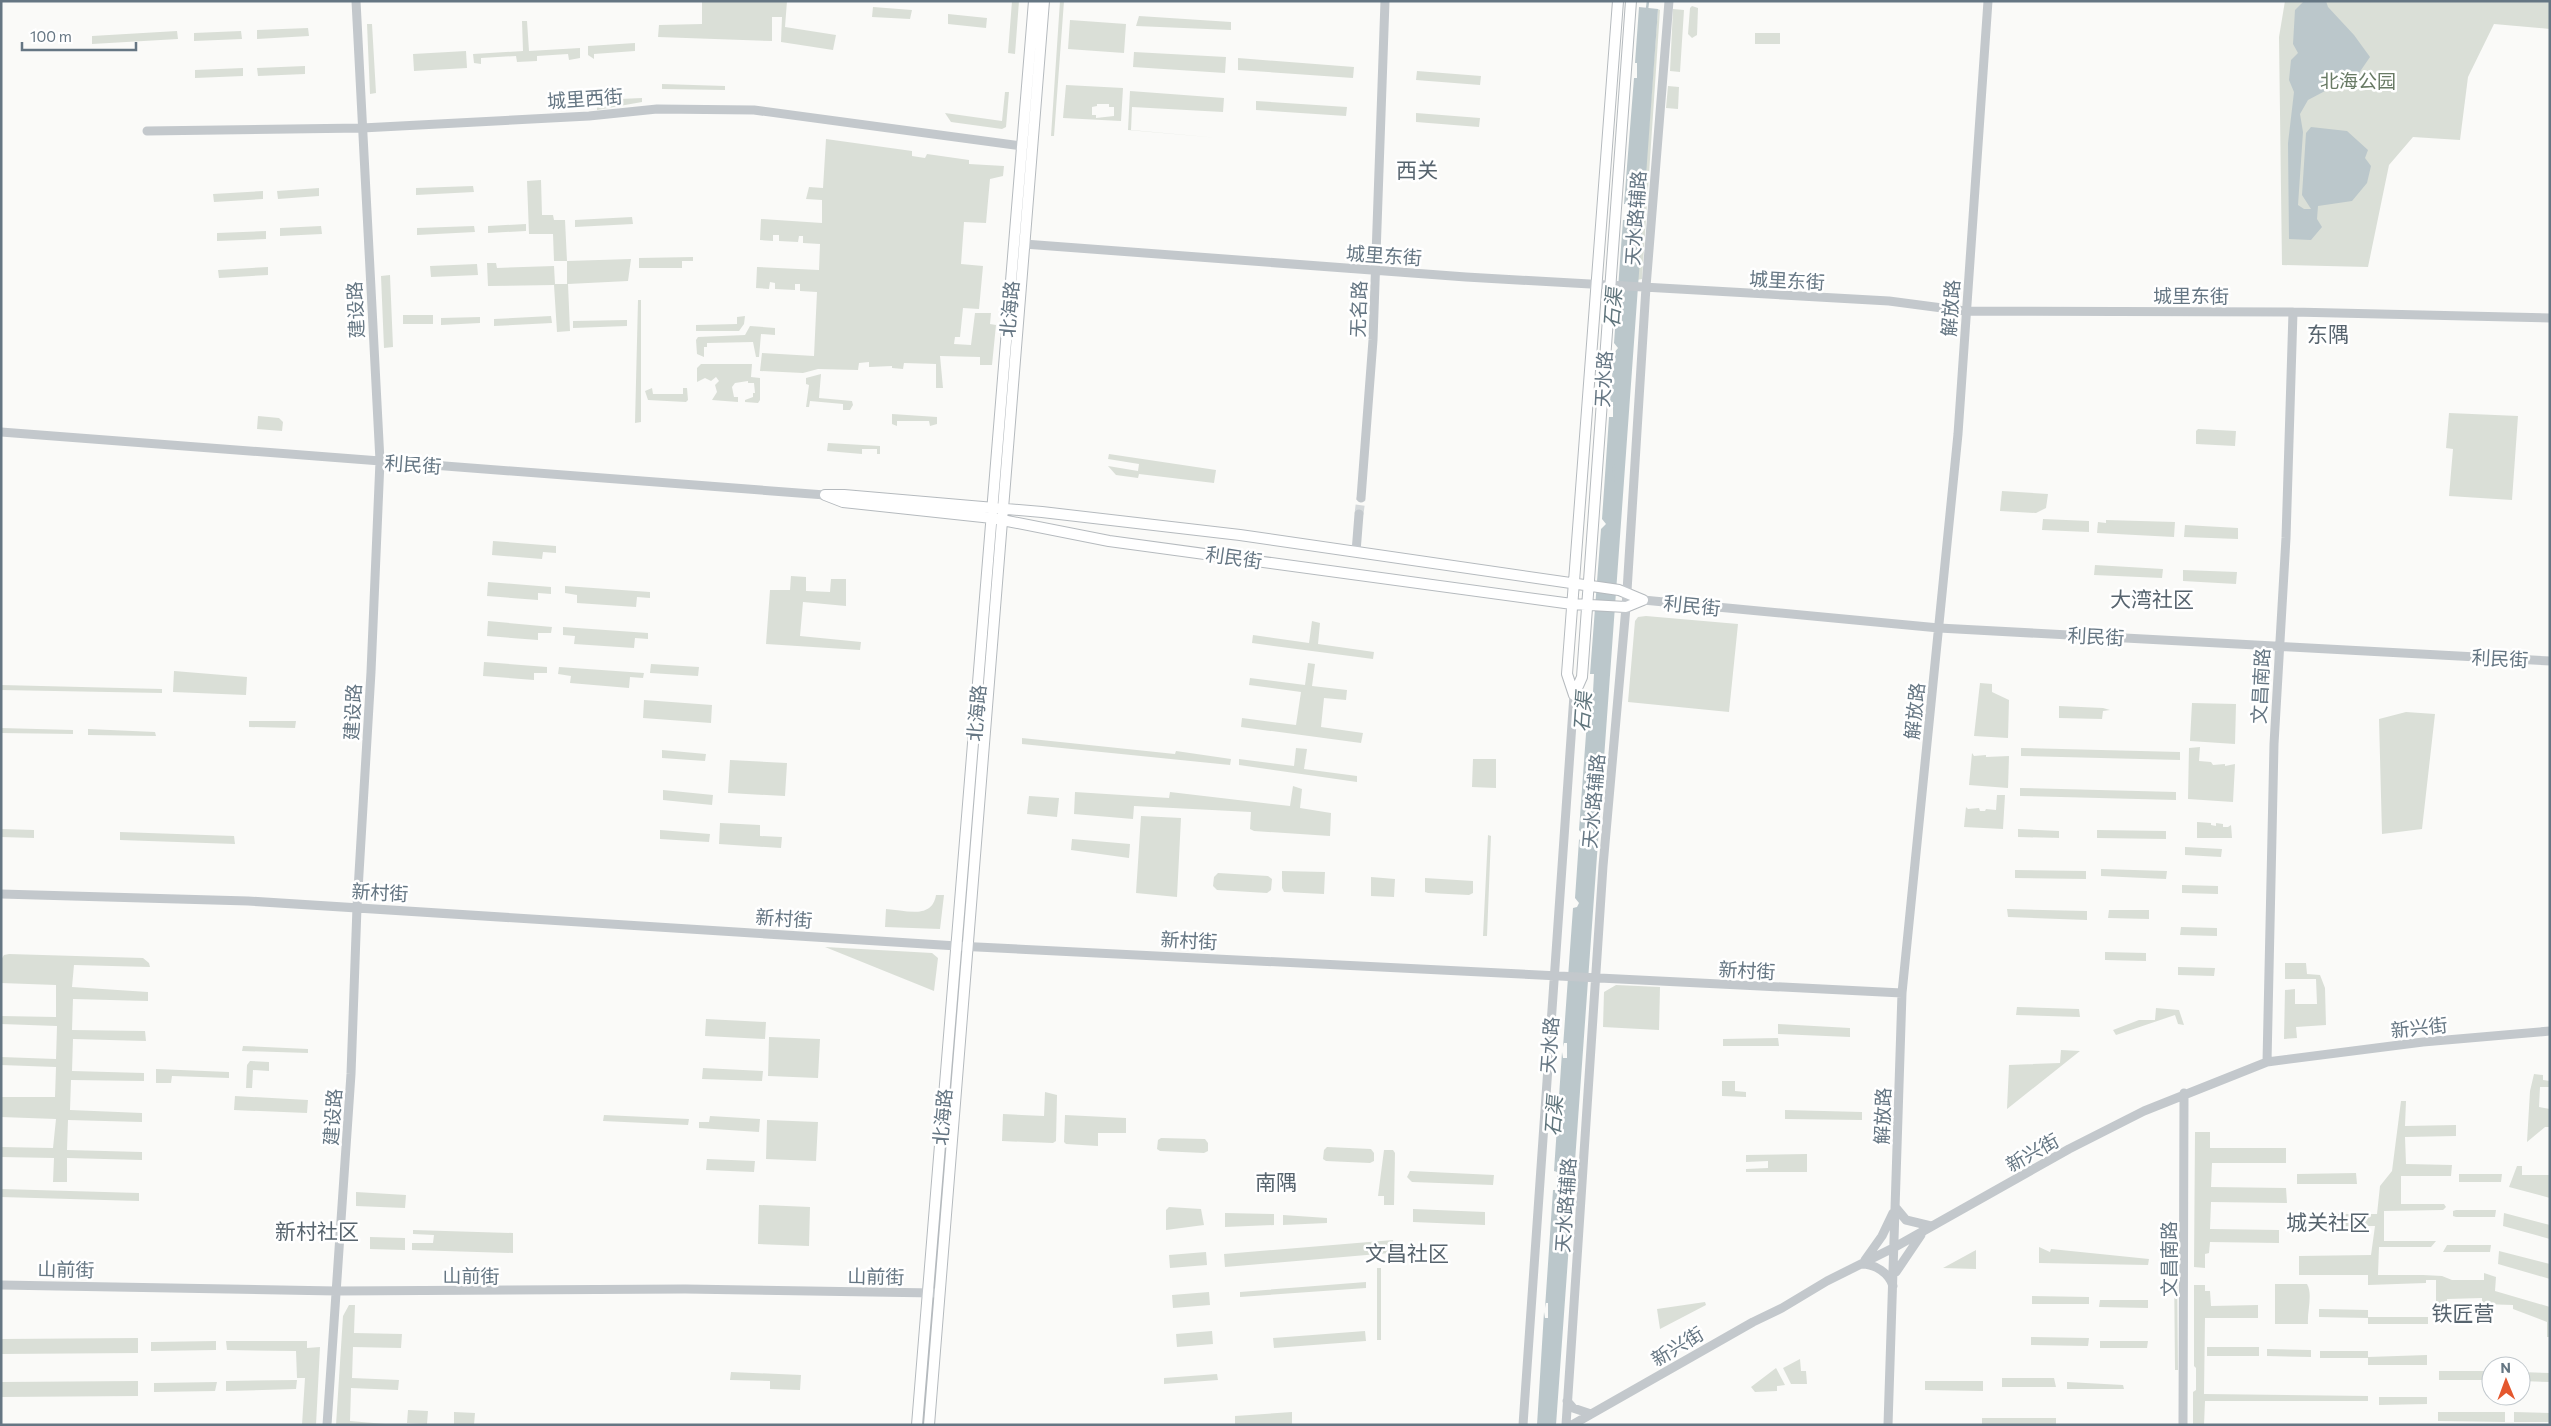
<svg xmlns="http://www.w3.org/2000/svg" width="2551" height="1426" viewBox="0 0 2551 1426" font-family="Commissioner,'Noto Sans SC',sans-serif">
<style>
.green{fill:#dadfd7;fill-rule:evenodd}
.water{fill:#bbc7cb}
.lines{fill:none;stroke-linecap:round;stroke-linejoin:round}
.stream{stroke:#bbc7cb;stroke-width:2.5}
.minor-tunnel{stroke:#d5d9db;stroke-width:9;stroke-dasharray:9 4.5;stroke-linecap:butt}
.major-casing{stroke:#b5babe;stroke-width:12}
.minor{stroke:#c3c8cc;stroke-width:9}
.major{stroke:#fff;stroke-width:10}
.labels{text-anchor:middle;dominant-baseline:central;stroke-width:5;stroke-linejoin:round;paint-order:stroke}
.park-label{font-size:19px;fill:#687a64;stroke:#fff}
.street-label{font-size:19px;fill:#657683;stroke:#fff}
.water-label{font-size:20px;font-style:italic;fill:#60757c;stroke:#fff}
.quarter-label{font-size:21px;fill:#57646e;stroke:#fff}
</style>
<rect width="100%" height="100%" fill="#fafaf8"/>
<path class="green" d="M702,1H787L785,27L836,35L833,50L781,42L782,17H772V41L658,37L659,25L702,24Z
M1012,1H1019L1015,54L1008,53Z
M1060,1H1064L1054,136H1051Z
M2285,1H2550V29L2494,24L2468,77L2460,140L2413,137L2389,165L2368,267L2282,265L2279,37Z
M1692,6L1698,8L1697,35L1692,38L1688,34L1690,8Z
M873,7L912,10L910,19L872,17Z
M1658,9L1660,10L1642,279L1637,280Z
M1673,9L1684,10L1680,72L1670,71Z
M948,14L987,18L986,28L948,24Z
M1139,16L1231,22V30L1136,26Z
M1070,20L1126,24L1124,53L1068,49Z
M522,21H527L529,51L580,48V58L569,60L568,54L537,56V61L517,62L516,56L481,58V64L474,63L473,54L523,51Z
M367,24H372L376,93L370,94Z
M308,28L309,36L257,39V30Z
M177,31L178,39L92,44V36Z
M241,31L242,39L194,41V33Z
M1755,33H1780V44H1755Z
M635,43V51L594,54V59L588,55V46Z
M466,51L467,68L414,71L413,54Z
M1134,52L1226,57L1225,73L1133,67Z
M1238,58L1354,67L1353,78L1238,70Z
M305,66V74L258,76L257,68Z
M243,68V76L195,78V70Z
M1417,71L1481,76L1480,85L1416,80Z
M662,84L725,86V90L662,89Z
M1066,85L1123,88L1121,121L1063,118ZM1097,104H1109V107H1114V116L1096,118V115H1092V107L1097,106Z
M1668,86L1679,87L1678,109L1666,108Z
M1130,91L1224,98L1223,112L1132,107L1131,130L1219,138L1128,130Z
M1005,92H1009L1006,127L1002,129L951,122L945,113L1002,121Z
M642,98V102L597,110V100Z
M1256,101L1347,107L1346,116L1256,110Z
M1416,113L1480,118L1479,127L1416,122Z
M826,139L912,151V156L925,158L927,154L969,160V164L1004,166L1003,176L990,179L986,223L964,222L961,264L983,266L979,309L963,308L960,337H955L954,344L971,345L975,313H991L990,324L996,325L992,365H980V357L940,356L943,388H936V364L904,363L903,369L892,368V366L869,367V362L859,363L858,370L818,369L803,373L760,371L762,353L814,356L817,292L800,291V284H795V290L775,289V283L770,282L769,289L756,288L757,267L819,270L820,244L803,243V236H799L798,242L779,241V235H773V241L760,240L761,219L822,223V200L806,199L809,187L823,188Z
M541,180L542,215H553L554,220H565L567,261L631,259L628,281L568,284L570,331L557,332L554,285L488,286L487,263H496L497,268L554,266L555,284H567V261H554L553,234H529L527,181Z
M473,186L474,192L416,195V188Z
M319,188V196L278,199L277,191Z
M263,191V199L214,202L213,194Z
M632,217L633,224L575,227V220Z
M526,224V231L488,233V226Z
M321,226L322,234L280,236V228Z
M474,226L475,232L417,235V228Z
M266,231V239L217,241V233Z
M693,257V261H682V268H639V258Z
M477,264L478,275L431,277L430,266Z
M268,267V275L219,278L218,270Z
M390,275L393,347L384,348L381,276Z
M638,300H641V422L635,423Z
M403,315H433V324H403Z
M551,316L552,323L494,326V319Z
M745,316L744,324L739,331H696V325L737,324V317Z
M480,317V323L441,325V318Z
M627,320V326L573,328V321Z
M750,326L775,328V335L761,334L759,357H756L753,342L707,343V347H704V357L697,354L696,340L698,337L745,335Z
M701,364H752L751,377L760,378V400L758,403L745,402V400L753,397V393H755L754,383H748V381L735,383L732,387L734,397H738V402L712,400L717,392L715,385L719,381L716,377L711,381L705,378L697,382V368Z
M821,374L819,398L852,401L853,405L850,410H843V404L810,401L809,407H806L809,385L806,384V378Z
M652,388L653,394H683V388H687L688,400L686,402L648,400L645,391Z
M2449,413L2518,416L2512,500L2449,496L2453,449L2446,448Z
M892,414L937,417V424L930,426L929,421H897V426L892,424Z
M258,416L279,418L283,422L282,431L257,429Z
M2198,429L2236,431L2235,446L2196,444V431Z
M828,443L880,446V454H877V449H862V454L827,451Z
M1109,454L1216,470L1214,483L1139,474L1138,478L1116,475L1108,466L1138,471L1139,464L1108,459Z
M2002,491L2048,494L2046,508L2036,513L2000,511Z
M2043,519L2089,521V532L2042,530Z
M2106,520L2175,522L2174,537L2097,533L2098,522L2106,523Z
M2185,525L2238,528V539L2184,537Z
M493,541L556,546V553L543,552L542,559L492,555Z
M2095,565L2163,569L2162,578L2094,575Z
M2183,570L2237,572L2236,584L2183,581Z
M791,576L806,577V591L830,592L831,579H846V606L803,602L800,636L861,642L860,650L766,644L770,590H790Z
M488,582L551,587V594L538,593V600L487,596Z
M565,586L650,592V598L637,597L636,607L577,603V595L565,593Z
M1646,616L1738,624L1729,712L1628,702L1635,621L1638,617Z
M488,621L552,627L551,633H538V640L487,636Z
M1312,621L1320,623L1318,644L1374,652L1373,659L1252,643L1253,635L1309,643Z
M563,627L648,633V639L635,638L634,648L574,644L575,636L563,635Z
M484,662L547,667V673H534V680L483,676Z
M1308,663L1315,664L1312,686L1347,690L1346,700L1324,698L1321,727L1363,733L1361,743L1241,727L1242,718L1296,725L1301,692L1249,685L1250,678L1305,685Z
M651,664L699,667L698,676L650,673Z
M559,667L644,673L643,678L630,677L629,688L570,683L571,676L558,674Z
M174,671L247,677L246,695L173,692Z
M1980,683L1992,684V692L2009,700L2008,738L1974,736Z
M1,685L162,689V693L1,690Z
M644,700L712,705L711,723L643,718Z
M2192,703L2236,704L2235,744L2190,741Z
M2059,706L2103,708L2110,710L2103,711L2102,719L2059,718Z
M2406,712L2435,714L2422,829L2382,834L2379,719Z
M249,721H296L295,728L249,727Z
M1,728L73,730V734L1,733Z
M88,729L155,732L156,736L88,735Z
M1022,738L1175,754L1176,751L1231,759L1230,765L1022,744Z
M2200,747L2199,761L2211,762L2213,765L2225,764V766L2235,764L2233,802L2188,799L2189,748Z
M1296,748L1307,749L1304,769L1357,776V782L1239,765V759L1294,766Z
M2021,748L2180,752V760L2021,756Z
M662,750L706,754L705,761L662,758Z
M1972,753L1974,756L1986,755V757L2009,756L2008,788L1969,785Z
M1473,759H1496V788L1472,787Z
M730,760L787,763L785,796L728,793Z
M1293,786L1302,789L1300,808L1331,813L1330,836L1254,831L1250,829L1251,812L1134,806L1133,819L1074,814L1075,792L1169,798L1170,792L1290,806Z
M2020,788L2176,792V800L2020,796Z
M663,790L713,795L712,805L663,800Z
M1997,795H2005L2003,829L1964,827L1966,807L1968,809L1979,808L1980,811H1985L1986,809L1996,810Z
M1029,796L1059,798L1057,817L1027,814Z
M1141,816L1181,818L1177,897L1136,893Z
M2197,822L2211,823V825L2216,826V823L2223,824V827H2228L2231,825L2232,838H2197Z
M720,823L760,825V836L782,837L781,848L719,844Z
M1,829L34,830V838L1,837Z
M2018,829L2059,831V838L2018,837Z
M660,830L710,834L709,842L660,839Z
M2097,830L2166,831V839L2097,838Z
M120,832L234,836L235,844L120,840Z
M1488,835L1491,836L1487,936H1483Z
M1072,839L1130,844L1129,858L1071,850Z
M2185,847L2222,849L2221,857L2185,855Z
M2101,869L2167,871L2166,879L2101,876Z
M2015,870L2086,871V879L2015,878Z
M1282,871L1325,872L1324,894L1284,892L1282,888Z
M1218,873L1268,876L1272,879L1271,890L1267,893L1217,890L1213,886L1214,877Z
M1371,877L1395,879L1394,897L1371,896Z
M1425,878L1473,881V893L1469,895L1428,893L1425,892Z
M2182,885L2218,886V894L2182,893Z
M936,895H944L940,929L885,927L886,909C905,910 932,920 936,895Z
M2007,909L2087,911V920L2008,917Z
M2109,910H2149V919L2108,918Z
M2181,927L2217,928V936L2180,935Z
M825,947L932,953L938,958L934,991Z
M2105,952L2146,953V961L2105,960Z
M9,954L143,958L149,963L150,967L74,965L72,987L148,992V1001L73,999L72,1030L145,1031L146,1041L73,1039L72,1071L144,1073V1081L71,1080L70,1110L142,1113V1122L68,1120L67,1150L142,1152V1160L67,1158V1182H53L54,1158L1,1157V1147L53,1148L56,1119L1,1117V1097H55L56,1067L1,1065V1057L56,1059L57,1026L1,1024V1016L56,1017V985L1,983V960L4,955Z
M2285,963H2306L2307,974L2320,975L2325,988L2326,1025L2296,1027L2297,1038L2284,1039L2285,990L2295,989V1004H2317L2316,979H2285Z
M2178,967L2215,968L2214,976L2178,975Z
M1616,985L1660,987L1659,1030L1603,1027L1604,992Z
M2017,1007L2079,1009L2080,1017L2016,1015Z
M2156,1008L2179,1010L2184,1025L2178,1024L2175,1015L2116,1035L2113,1030L2139,1020H2155Z
M706,1019L766,1022L765,1039L705,1036Z
M1778,1024L1850,1028V1037L1778,1034Z
M769,1037L820,1039L818,1078L768,1076Z
M1778,1038L1779,1046H1723V1039Z
M243,1046L308,1049V1053L242,1051Z
M2061,1050L2080,1051L2007,1109L2009,1065L2060,1063Z
M250,1061L269,1062V1071L253,1070L252,1088H246L247,1065Z
M703,1068L763,1071L762,1081L702,1079Z
M156,1069L229,1072V1078L172,1076L171,1083H156Z
M2534,1074L2543,1075V1080L2550,1081V1087H2540L2539,1107L2550,1109V1127H2545L2527,1142L2530,1091Z
M1722,1081H1735V1091L1746,1092V1097L1722,1096Z
M1045,1092L1057,1095L1056,1141L1053,1143L1002,1141L1003,1114L1044,1116Z
M235,1096L308,1100L307,1113L234,1110Z
M2401,1101H2406L2405,1126L2456,1125V1136L2405,1137L2406,1164L2452,1165L2451,1176H2401V1204H2444L2446,1207L2443,1210L2384,1211V1241H2436L2431,1247H2379L2378,1275H2423L2442,1276L2452,1280H2484V1273L2496,1277L2495,1291L2550,1307V1337H2547V1322L2513,1309V1305L2482,1304V1298L2447,1299V1303H2439V1321H2436V1280H2426V1283L2368,1285V1275H2299V1256L2371,1255L2375,1226L2295,1227V1214H2377L2380,1186L2392,1171Z
M1785,1110L1862,1112V1120L1785,1119Z
M604,1115L689,1119L688,1125L603,1121Z
M1065,1115L1126,1118V1133H1098V1146L1066,1144L1064,1142Z
M710,1116L760,1119L759,1132L699,1128V1122H709Z
M767,1120L818,1122L816,1161L766,1159Z
M2195,1132H2210V1148H2286V1163H2212L2211,1187L2286,1188L2287,1203L2211,1202L2210,1229L2279,1230V1243L2210,1242L2209,1253L2205,1254V1268L2194,1267Z
M1161,1138L1205,1139L1208,1143V1151L1204,1153L1160,1151L1157,1149L1158,1140Z
M1327,1147L1371,1149L1374,1153V1161L1370,1163L1326,1161L1323,1159L1324,1150Z
M1384,1150H1393L1395,1153L1394,1205H1384V1196H1378Z
M1807,1154V1172H1746V1169L1768,1168V1161L1746,1162V1155Z
M707,1159L755,1161L754,1172L706,1170Z
M2517,1166H2522V1175H2550V1198L2509,1187Z
M1410,1171L1494,1175L1493,1185L1412,1182L1407,1177Z
M2356,1173L2357,1184H2297V1174Z
M2459,1174H2502L2501,1182H2459Z
M1,1189L139,1193V1201L1,1197Z
M356,1192L406,1195L405,1208L356,1206Z
M759,1205L810,1207L809,1246L758,1244Z
M1169,1207L1201,1209L1204,1225L1166,1230V1210Z
M1413,1209L1485,1212V1225L1413,1222Z
M2456,1210H2496L2495,1217H2456L2453,1216V1211Z
M1225,1213L1274,1214V1225L1225,1227Z
M2504,1213L2550,1225V1239L2503,1226Z
M1283,1215L1327,1218V1223L1283,1225Z
M413,1230L513,1233V1253L412,1250V1243H433L434,1235L413,1234Z
M370,1237L405,1238V1250L370,1249Z
M1393,1240L1394,1249L1390,1253L1225,1267L1224,1254Z
M2447,1245H2491L2490,1252H2443Z
M2039,1247L2050,1252L2051,1249L2149,1259L2148,1265L2039,1263Z
M1976,1250V1269L1943,1268Z
M2499,1251L2550,1264V1279L2498,1264Z
M1206,1252L1207,1265L1170,1268L1169,1255Z
M2177,1261L2178,1370H2175L2174,1262Z
M1377,1268H1381V1340H1377Z
M1366,1282V1288L1240,1297V1292Z
M2275,1284H2307C2313,1294 2307,1312 2308,1324H2275Z
M2194,1285H2205V1291H2210L2211,1306L2258,1305V1318H2205L2204,1394L2368,1396V1401H2205L2204,1425H2193V1392L2196,1390V1368L2194,1366Z
M1209,1292L1210,1305L1173,1308L1172,1295Z
M2032,1296L2089,1297V1304H2032Z
M2100,1300H2148V1308L2099,1307Z
M1705,1302L1706,1305L1660,1329L1657,1309Z
M349,1305H355L354,1333L402,1334L401,1348L353,1347L352,1378L399,1380L398,1390L351,1388L350,1421L397,1425H336L343,1316Z
M2319,1309L2368,1310V1317H2428V1324H2368V1318L2319,1317Z
M1212,1331L1213,1344L1177,1347L1176,1334Z
M1365,1331L1366,1341L1274,1348L1273,1338Z
M2031,1337L2089,1338L2088,1346L2031,1345Z
M138,1338V1353L1,1354V1339Z
M216,1341V1350L151,1351V1342Z
M226,1341H307V1348L320,1347L316,1425H302L305,1378H297L296,1351L227,1350Z
M2100,1341H2148L2147,1348H2100Z
M2207,1347H2259V1356H2207Z
M2267,1349L2311,1350V1357L2267,1356Z
M2320,1351H2368V1357L2427,1355V1365H2368V1358H2320Z
M1800,1359L1801,1371H1806L1807,1384H1791L1783,1368Z
M1776,1368L1785,1385L1777,1386V1391L1755,1392L1751,1387Z
M2439,1371H2491V1380H2439Z
M731,1372L801,1375L800,1390L770,1389V1381L730,1380Z
M2521,1372L2550,1373V1382L2521,1381Z
M1217,1374L1218,1380L1164,1384V1378Z
M2002,1378H2054L2056,1387H2002Z
M297,1380L296,1389L226,1391V1381Z
M138,1381V1396L1,1397V1382Z
M1925,1381H1983V1391L1925,1390Z
M217,1382L215,1391L154,1392V1383Z
M2067,1382L2123,1385L2124,1389H2067Z
M2379,1397H2427V1404L2379,1405Z
M408,1410L428,1411L427,1424L407,1423Z
M454,1412L475,1413L474,1425H454Z
M1292,1412V1425H1235V1416Z
M2438,1412H2505V1422L2438,1421Z
M2514,1412L2550,1413V1422H2514Z
M1982,1418H2056V1425H1982Z"/>
<path class="water" d="M2304,1H2326L2328,7L2354,35L2370,57L2359,73L2308,100L2300,114L2303,132L2298,205L2304,209H2311L2302,195L2306,133L2311,127L2347,131L2368,150L2365,158L2371,166L2367,183L2352,201L2318,206L2317,219L2322,227L2311,240L2289,239L2288,143L2294,92L2289,80L2291,60L2298,53L2293,44L2295,10Z
M1639,7L1658,9L1556,1425H1537L1544,1312L1545,1318H1548V1303H1546L1545,1308L1553,1190H1557V1172L1554,1171L1562,1052L1563,1058H1567V1043H1564L1563,1047L1573,908L1577,907L1579,903L1575,898L1579,840L1584,836L1579,830L1589,693L1593,692L1594,674H1590L1601,529L1606,524L1602,519L1609,417H1613V402H1610L1614,353L1618,348L1614,343L1623,220H1627L1628,204H1624L1634,78H1637V63H1635Z"/>
<g class="lines">
<path class="stream" d="M1647,9L1648,1
M1613,481L1614,466"/>
<path class="minor-tunnel" d="M1359,514L1361,498"/>
<defs>
<path id="major" d="M825,495H844L1042,512L1240,535L1619,590L1643,600L1626,607L1572,604L1109,541L992,518L843,502Z
M1574,695L1582,677L1631,1
M1574,695L1567,674L1618,1
M917,1425L1034,1
M929,1425L1044,1"/>
</defs>
<use href="#major" class="major-casing"/>
<path class="minor" d="M147,131L362,128L589,116L657,109L754,110L1022,146
M1024,244L1466,277L1889,301L1965,311L2293,312L2550,318
M1,432L825,495
M1361,498L1373,340L1385,1
M1356,552L1359,514
M1643,600L1939,628L2550,661
M1,894L248,901L957,946L1902,993
M2267,1062L2274,744L2286,538L2293,312
M1896,1208L1906,1220L1931,1226
M1865,1260L1882,1236L1893,1213
M1862,1264C1875,1264 1889,1273 1893,1286
M1896,1272L1921,1235
M1,1285L336,1291L685,1289L935,1293
M1567,1401L1573,1408L1591,1414
M327,1425L351,1074L357,907L371,672L380,461L356,1
M1523,1425L1574,695
M1566,1425L1603,866L1626,607L1646,287L1669,1
M1572,1425L1753,1322L1782,1308L1827,1281L1895,1247L2069,1149L2144,1111L2267,1062L2423,1042L2550,1031
M1888,1425L1902,993L1958,434L1988,1
M2183,1425L2184,1093"/>
<use href="#major" class="major"/>
</g>
<g class="labels">
<g class="park-label">
<text x="2358" y="80">北海公园</text>
</g>
<g class="street-label">
<text transform="translate(585 98) rotate(-4)">城里西街</text>
<text transform="translate(1635 218) rotate(-86)">天水路辅路</text>
<text transform="translate(1384 255) rotate(4)">城里东街</text>
<text transform="translate(1787 280) rotate(3)">城里东街</text>
<text x="2191" y="295">城里东街</text>
<text transform="translate(1950 308) rotate(-86)">解放路</text>
<text transform="translate(1009 309) rotate(-85)">北海路</text>
<text transform="translate(1358 309) rotate(-88)">无名路</text>
<text transform="translate(355 310) rotate(-93)">建设路</text>
<text transform="translate(1603 379) rotate(-87)">天水路</text>
<text transform="translate(413 464) rotate(4)">利民街</text>
<text transform="translate(1234 557) rotate(8)">利民街</text>
<text transform="translate(1692 605) rotate(6)">利民街</text>
<text transform="translate(2096 636) rotate(3)">利民街</text>
<text transform="translate(2500 658) rotate(3)">利民街</text>
<text transform="translate(2260 686) rotate(-87)">文昌南路</text>
<text transform="translate(1914 711) rotate(-84)">解放路</text>
<text transform="translate(352 712) rotate(-87)">建设路</text>
<text transform="translate(976 713) rotate(-85)">北海路</text>
<text transform="translate(1593 801) rotate(-85)">天水路辅路</text>
<text transform="translate(380 892) rotate(3)">新村街</text>
<text transform="translate(784 918) rotate(4)">新村街</text>
<text transform="translate(1189 940) rotate(3)">新村街</text>
<text transform="translate(1747 970) rotate(3)">新村街</text>
<text transform="translate(2419 1027) rotate(-6)">新兴街</text>
<text transform="translate(1549 1045) rotate(-86)">天水路</text>
<text transform="translate(1882 1116) rotate(-88)">解放路</text>
<text transform="translate(332 1117) rotate(-86)">建设路</text>
<text transform="translate(942 1117) rotate(-85)">北海路</text>
<text transform="translate(2032 1152) rotate(-29)">新兴街</text>
<text transform="translate(1565 1205) rotate(-86)">天水路辅路</text>
<text transform="translate(2168 1259) rotate(-90)">文昌南路</text>
<text transform="translate(66 1269) rotate(1)">山前街</text>
<text x="471" y="1275">山前街</text>
<text transform="translate(876 1276) rotate(1)">山前街</text>
<text transform="translate(1677 1346) rotate(-31)">新兴街</text>
</g>
<g class="water-label">
<text transform="translate(1612 308) rotate(-86)">石渠</text>
<text transform="translate(1582 712) rotate(-86)">石渠</text>
<text transform="translate(1553 1116) rotate(-86)">石渠</text>
</g>
<g class="quarter-label">
<text x="1417" y="169">西关</text>
<text x="2328" y="333">东隅</text>
<text x="2152" y="598">大湾社区</text>
<text x="1276" y="1181">南隅</text>
<text x="2328" y="1221">城关社区</text>
<text x="317" y="1230">新村社区</text>
<text x="1407" y="1252">文昌社区</text>
<text x="2463" y="1312">铁匠营</text>
</g>
</g>
<rect width="2551" height="1426" fill="none" stroke="#657683" stroke-width="5"/>
<g transform="translate(2506 1381) rotate(359)"><circle r="24" fill="#ffffff" stroke="#c1c8cd"/>
<path d="M0-4L9 19L0 12L-9 19Z" fill="#e4572e"/>
<text y="-8" font-size="14" font-weight="bold" text-anchor="middle" fill="#657683">N</text>
</g>
<path d="M22 42v8h114v-8" fill="none" stroke="#657683" stroke-width="2.5"/>
<text x="30" y="42" font-size="15" fill="#657683" stroke="#ffffff" stroke-width="4" paint-order="stroke">100 m</text>
</svg>
